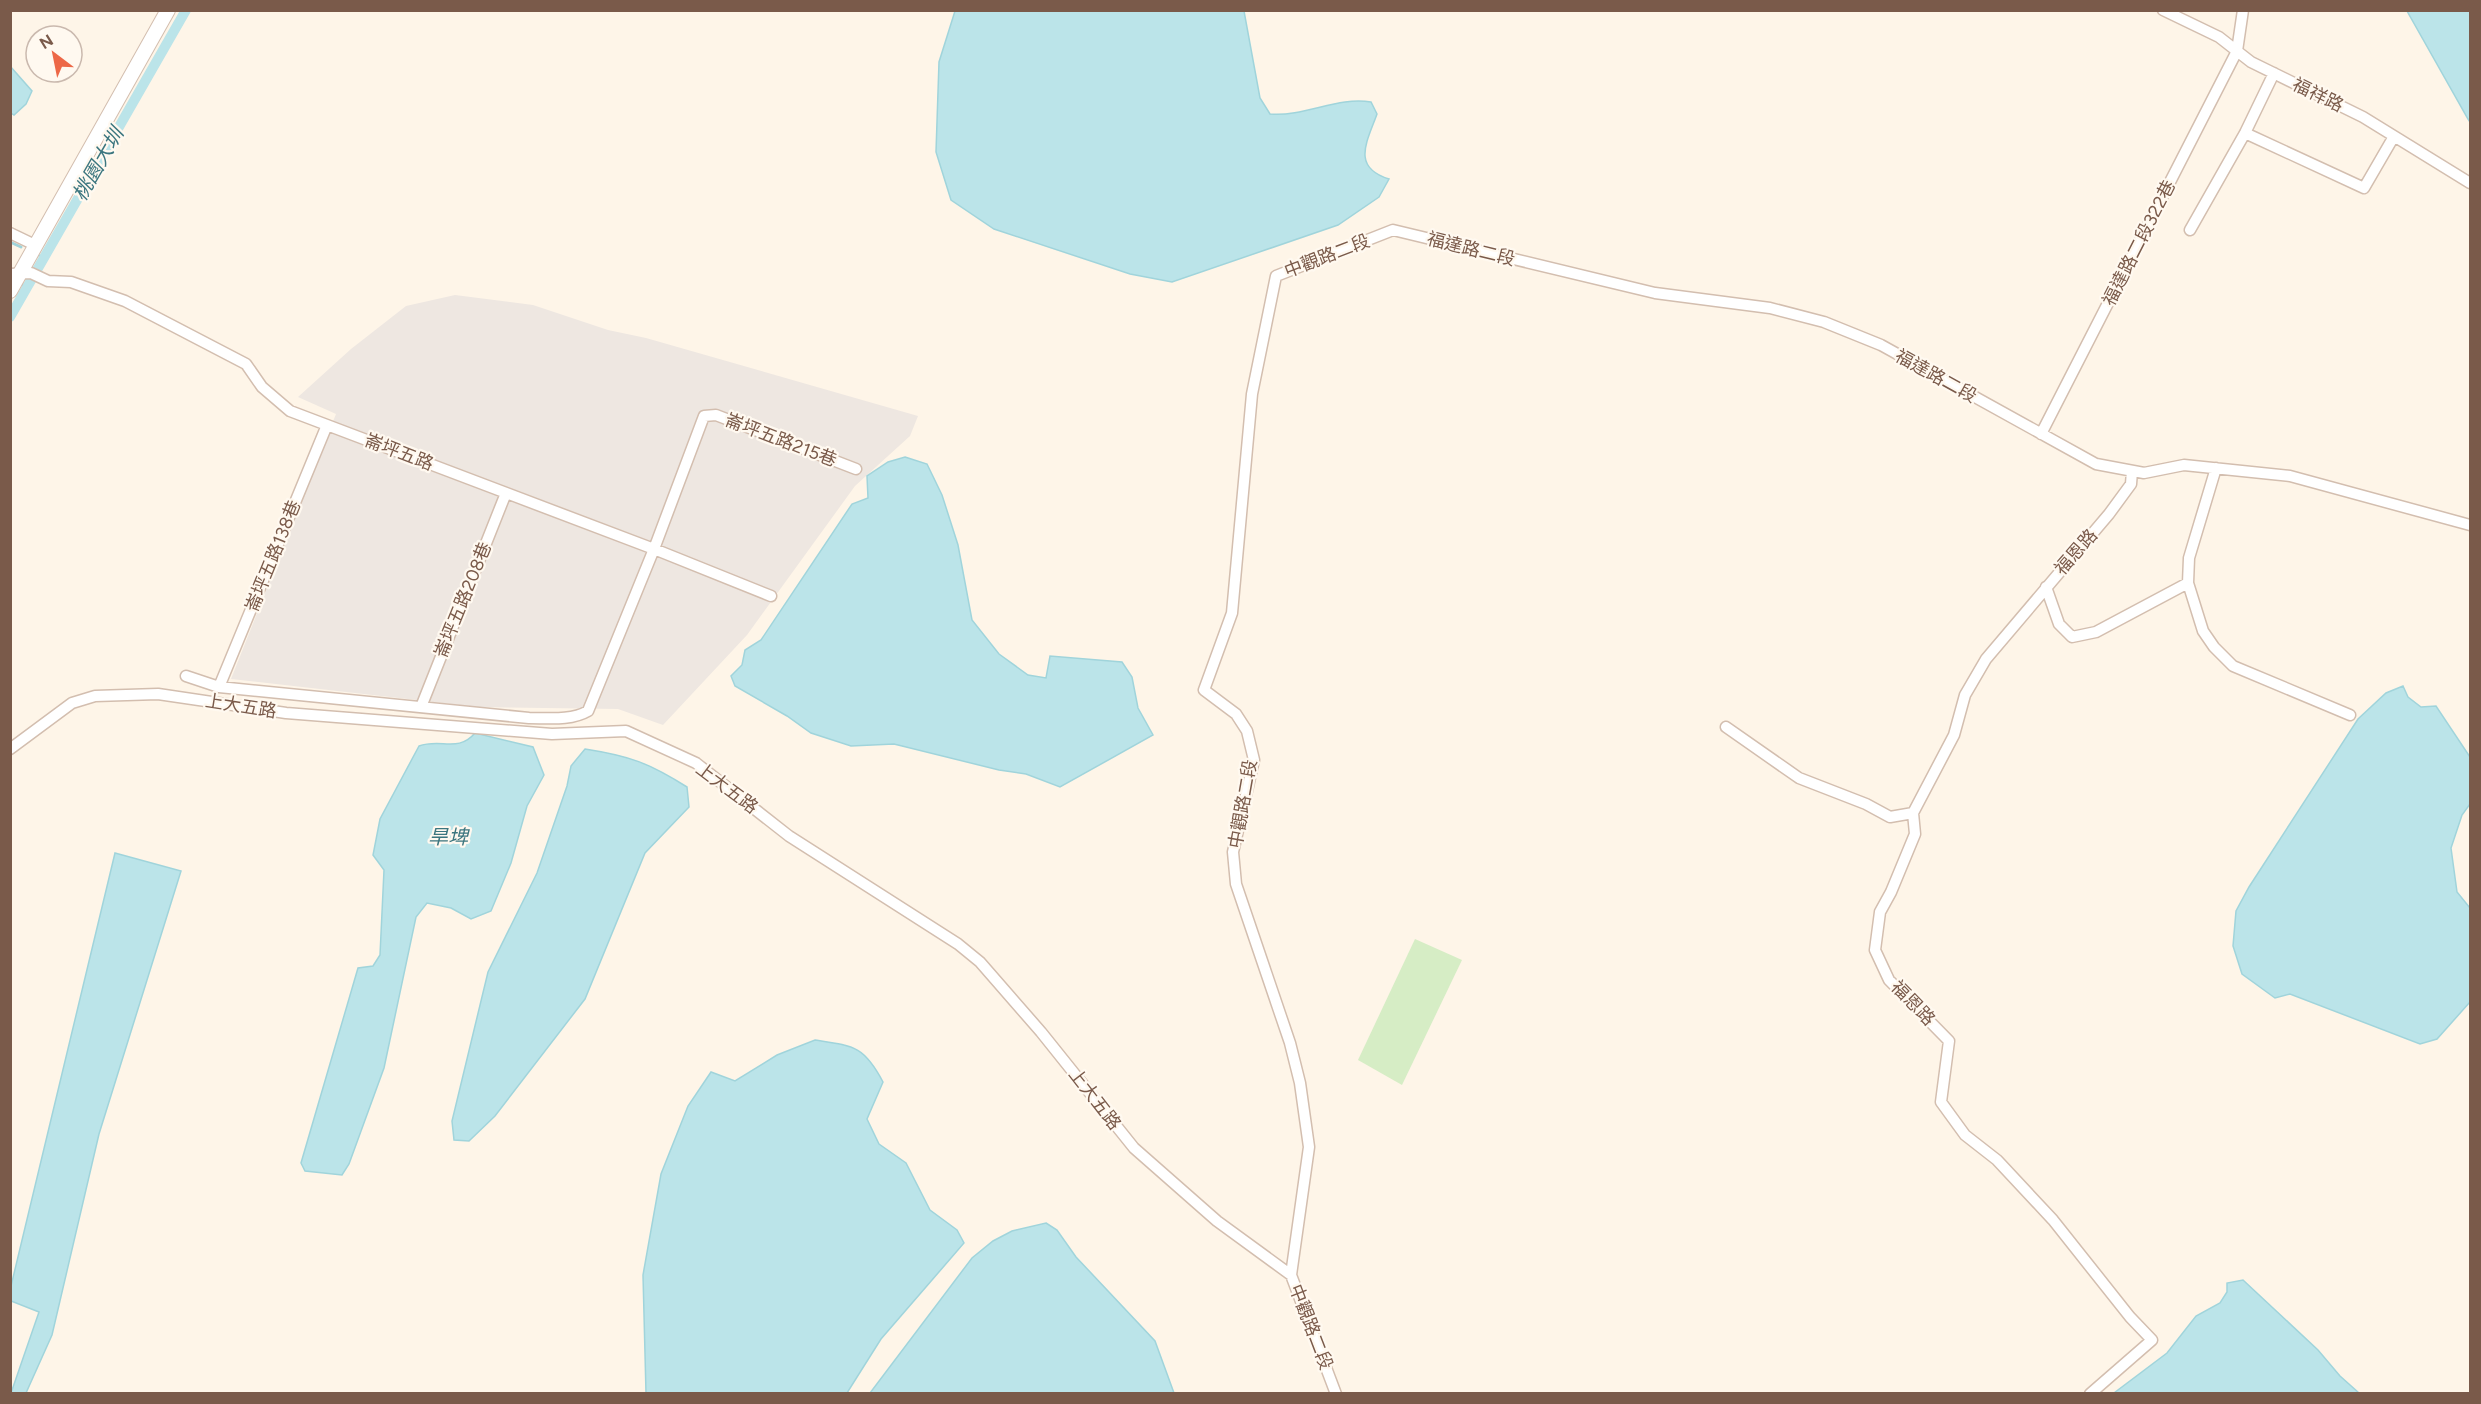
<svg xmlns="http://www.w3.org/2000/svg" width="2481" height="1404" viewBox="0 0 2481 1404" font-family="Figtree,'Noto Sans TC',sans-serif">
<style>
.industrial{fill:#eee7e1}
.green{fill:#d6edc5}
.water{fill:#bbe4e9;stroke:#a0d4db;stroke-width:1.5}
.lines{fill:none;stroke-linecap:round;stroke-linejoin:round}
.stream{stroke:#a0d4db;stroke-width:3}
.canal{stroke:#bbe4e9;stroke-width:10}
.minor-casing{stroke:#d3beaf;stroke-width:13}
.tertiary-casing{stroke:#d3beaf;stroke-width:16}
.minor{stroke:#fff;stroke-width:10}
.tertiary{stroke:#fff;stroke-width:14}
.labels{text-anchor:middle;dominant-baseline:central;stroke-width:4.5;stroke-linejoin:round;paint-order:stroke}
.street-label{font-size:18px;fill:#7a5a4a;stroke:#fff9f0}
.water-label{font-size:20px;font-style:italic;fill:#3c767f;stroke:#fff9f0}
</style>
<rect width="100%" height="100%" fill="#fef5e8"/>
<path class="industrial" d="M455,295L533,305L608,330L646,338L918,416L910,436L855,486L747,635L663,725L618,709L478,707L231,679L336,414L298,397L351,349L406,306Z"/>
<path class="green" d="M1415,939L1462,960L1402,1085L1358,1060Z"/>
<path class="water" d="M955,11H1244L1260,98L1270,114C1305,117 1338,96 1371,102L1377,114C1367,142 1351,167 1389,179L1379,197L1338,225L1172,282L1130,274L994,229L951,200L936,152L939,62Z
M2407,11H2470V122L2468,119Z
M10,66L32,91L26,104L14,115L11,113Z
M905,457L927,464L942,495L958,545L972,620L999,654L1028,675L1046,678L1050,656L1122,662L1132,677L1138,708L1153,735L1060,787L1026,774L999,770L894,744L851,746L811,733L787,716L735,686L731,676L742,665L745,650L761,640L852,504L868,498L867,476L888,462Z
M2403,686L2408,697L2421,707L2436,706L2470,757V804L2462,815L2451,848L2457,892L2470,908V1002L2437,1039L2420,1044L2290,994L2275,998L2242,974L2233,946L2236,911L2249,887L2358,719L2386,693Z
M475,733L533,747L544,775L527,806L511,863L491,911L471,919L451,908L427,903L416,917L384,1068L349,1164L342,1175L305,1171L301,1163L358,968L373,966L380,955L384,870L373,855L380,819L419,746C441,738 458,753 475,733Z
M585,749C630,756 649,763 687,787L689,807L645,853L585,999L495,1116L469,1141L454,1140L452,1121L488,972L537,873L567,786L571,766Z
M115,853L181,871L99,1134L52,1335L26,1393H11L39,1312L11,1301V1286Z
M815,1040C854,1046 864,1046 883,1082L867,1119L879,1144L906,1163L930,1210L957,1230L964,1243L881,1339L847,1393H646L643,1275L661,1174L688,1106L711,1072L735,1081L777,1055Z
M1046,1223L1057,1230L1076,1257L1155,1341L1174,1393H870L972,1258L993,1241L1012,1231Z
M2243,1280L2318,1350L2340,1376L2359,1393H2114L2167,1353L2196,1316L2220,1303L2227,1292V1283Z"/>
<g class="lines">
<path class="stream" d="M10,242L21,247
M40,256L44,259
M23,285H29"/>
<path class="canal" d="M10,317L186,10"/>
<defs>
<path id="minor" d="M2163,10L2219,37L2251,62L2363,117L2470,183
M2245,133L2364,188L2393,138
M2190,230L2245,133L2274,73
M10,233L35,245
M10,274L31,273L48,281L71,282L125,301L246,364L262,387L290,411L654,549L771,596
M2041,434L2237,51L2243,10
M2216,468L2189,558L2188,583L2203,631L2214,647L2233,666L2350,715
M2046,587L2059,624L2072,637L2096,632L2188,583
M186,676L219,687L529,718C548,718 571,721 588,711L654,549L704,416L716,415L856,469
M219,687L327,425
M421,707L506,493
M1726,727L1799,778L1866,804L1890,817L1913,813
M10,749L72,703L95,696L158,694L286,713L552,734L626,731L696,763L789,836L958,944L980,962L1041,1032L1134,1148L1217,1221L1291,1275
M1336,1394L1291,1275L1309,1147L1300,1083L1290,1043L1236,884L1233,852L1254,760L1247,731L1236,714L1204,690L1232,613L1252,394L1276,276L1393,230L1655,293L1770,308L1824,322L1881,345L2096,464L2144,473L2184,465L2290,476L2470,525
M2090,1394L2152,1340L2130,1317L2053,1220L1997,1160L1965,1135L1941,1102L1949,1041L1889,980L1875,950L1880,912L1891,892L1915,834L1913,813L1954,735L1965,695L1986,659L2109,514L2131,484L2132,471"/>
<path id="tertiary" d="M10,291L168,10"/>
</defs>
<use href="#minor" class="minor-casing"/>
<use href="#tertiary" class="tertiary-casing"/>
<use href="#minor" class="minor"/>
<use href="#tertiary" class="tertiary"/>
</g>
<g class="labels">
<g class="street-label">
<text transform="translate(2318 95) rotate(26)">福祥路</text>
<text transform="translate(2139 243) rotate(-63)">福達路二段322巷</text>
<text transform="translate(1471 249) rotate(14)">福達路二段</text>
<text transform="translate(1327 256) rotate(-21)">中觀路二段</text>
<text transform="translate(1936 376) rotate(29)">福達路二段</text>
<text transform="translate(781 440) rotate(21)">崙坪五路215巷</text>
<text transform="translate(399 452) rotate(21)">崙坪五路</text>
<text transform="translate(2076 552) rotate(-49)">福恩路</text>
<text transform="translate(273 556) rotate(-68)">崙坪五路138巷</text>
<text transform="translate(463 600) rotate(-68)">崙坪五路208巷</text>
<text transform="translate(241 706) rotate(9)">上大五路</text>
<text transform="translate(727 788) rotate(37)">上大五路</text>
<text transform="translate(1243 804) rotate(-80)">中觀路二段</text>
<text transform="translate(1913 1003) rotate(46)">福恩路</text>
<text transform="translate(1095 1099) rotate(52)">上大五路</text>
<text transform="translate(1311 1327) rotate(69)">中觀路二段</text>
</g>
<g class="water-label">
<text transform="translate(98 164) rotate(-60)">桃園大圳</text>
<text x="448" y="837">旱埤</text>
</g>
</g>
<rect width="2481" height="1404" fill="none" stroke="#7a5a4a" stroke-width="24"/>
<g transform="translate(54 54) rotate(328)"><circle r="28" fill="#fff9f0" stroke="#cab9ae" stroke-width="1.5"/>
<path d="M0-4.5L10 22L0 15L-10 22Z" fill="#ed6847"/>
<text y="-9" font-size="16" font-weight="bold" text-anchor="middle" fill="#7a5a4a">N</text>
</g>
</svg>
